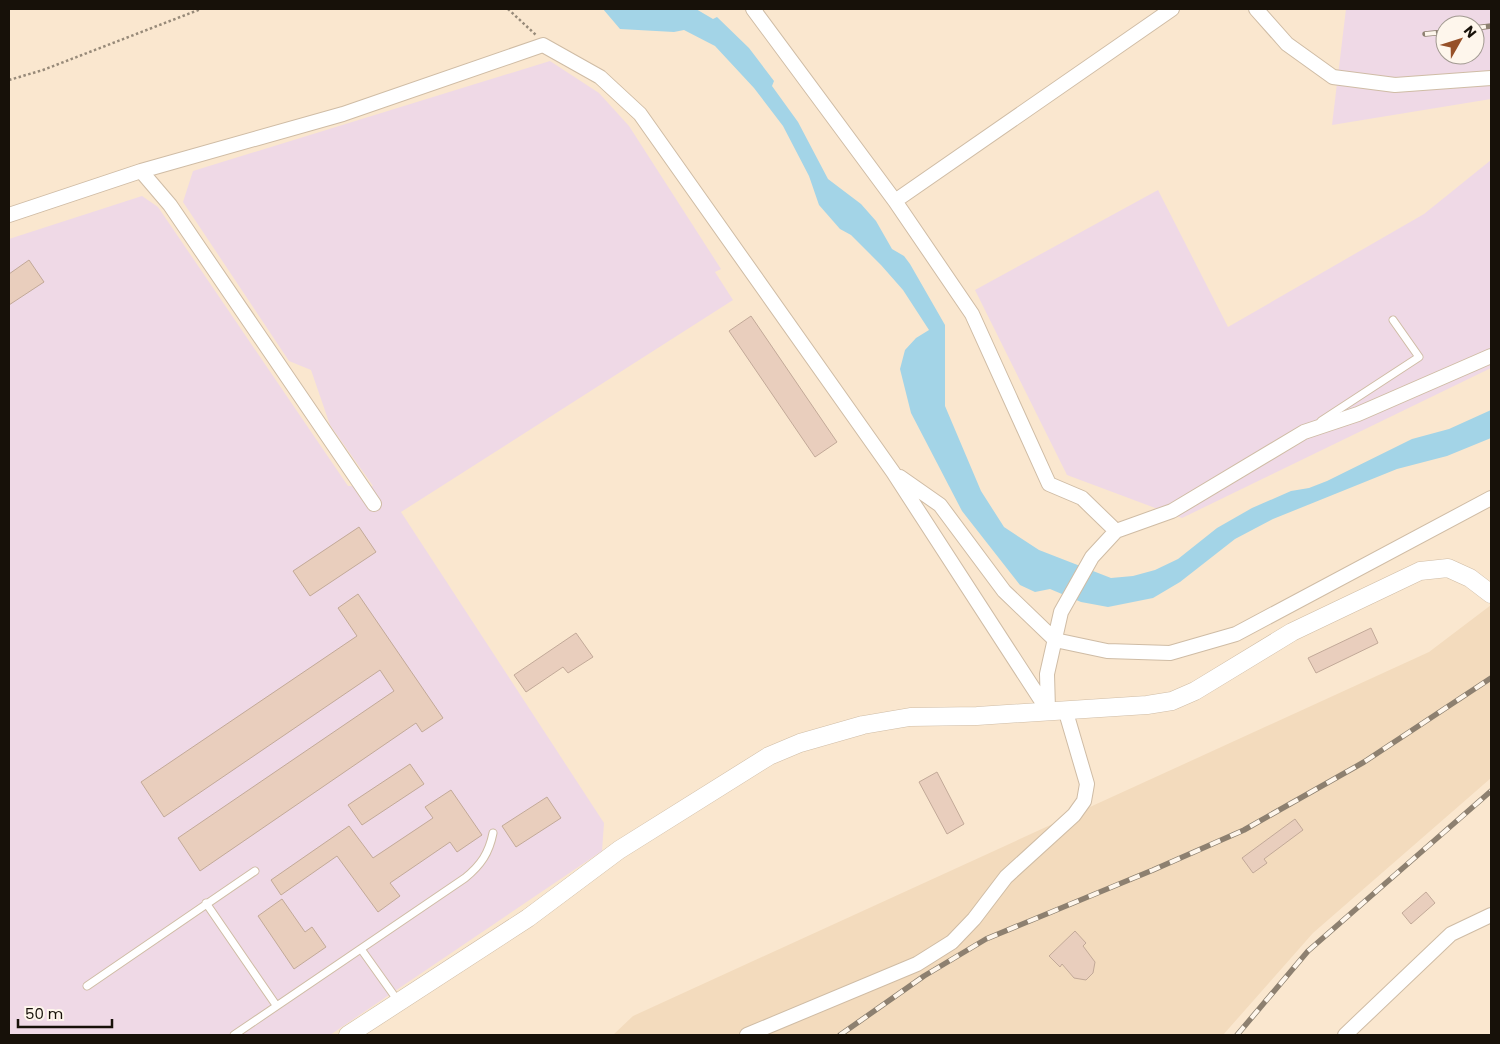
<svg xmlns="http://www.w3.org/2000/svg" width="1500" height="1044" viewBox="0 0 1500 1044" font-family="Poppins,sans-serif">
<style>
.built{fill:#f3dbbd}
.industrial{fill:#efd9e6;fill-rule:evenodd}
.water{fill:#a3d4e7}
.building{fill:#e9cebd;stroke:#c2a998}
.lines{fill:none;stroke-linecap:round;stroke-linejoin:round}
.service-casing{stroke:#cfbca5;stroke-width:9}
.minor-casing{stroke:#cfbca5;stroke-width:16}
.tertiary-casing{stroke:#cfbca5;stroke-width:19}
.path{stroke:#978a79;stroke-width:2.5;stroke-dasharray:2.5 2.5;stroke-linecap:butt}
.service{stroke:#fff;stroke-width:7}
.minor{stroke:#fff;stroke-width:14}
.tertiary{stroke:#fff;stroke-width:18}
.rail-casing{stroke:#8d8070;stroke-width:5.5}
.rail{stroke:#fef6ec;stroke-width:4;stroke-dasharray:11;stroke-linecap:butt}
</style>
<rect width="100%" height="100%" fill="#fae7cf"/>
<path class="built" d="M1491,605V778L1313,933L1223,1035H613L633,1016L1429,652Z"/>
<path class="industrial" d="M1346,9H1491V99L1332,125ZM1445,25H1475V55H1445Z
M550,61L599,93L629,126L721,269L715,272L733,300L401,512L604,823L602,851L330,1035H9V239L142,196L158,207L348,486H373L330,425L311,370L289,361L183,202L193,171Z
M1491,160V368L1182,518L1067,475L975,290L1158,190L1228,327L1424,214Z"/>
<path class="water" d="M603,9H696L713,19L717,17L749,48L774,81L772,86L798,122L828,179L861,204L876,221L892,249L904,256L910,264L945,325V406L981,491L1004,527L1039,550L1111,578L1133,576L1155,570L1178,559L1217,528L1252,508L1291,491L1309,488L1327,481L1412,439L1449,429L1491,410V438L1447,456L1397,469L1273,519L1235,539L1180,582L1153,598L1108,607L1081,602L1050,589L1035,592L1020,585L962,511L911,413L900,369L905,350L916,338L929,330L903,290L881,265L851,235L840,229L819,205L809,176L783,126L754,88L715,46L684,30L674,32L620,29Z"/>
<path class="building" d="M29,260L44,282L9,305V274Z
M751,316L837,442L815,457L729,331Z
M359,527L376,552L310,596L293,571Z
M358,594L443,718L422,732L416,723L200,871L178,838L394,691L380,670L164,817L141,782L357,636L338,608Z
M1371,628L1378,643L1316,673L1308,658Z
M576,633L593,657L568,673L563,667L526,692L514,675Z
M410,764L424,784L362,825L348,805Z
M937,772L964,824L947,834L919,782Z
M451,790L482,835L457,852L450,842L390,883L400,896L378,912L337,856L281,895L271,880L349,826L373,858L433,818L425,807Z
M547,797L561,818L516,847L502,826Z
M1295,819L1303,830L1264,859L1267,863L1253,873L1242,858Z
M1426,892L1435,903L1411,924L1402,913Z
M282,899L305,932L312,927L326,947L294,969L258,916Z
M1075,931L1086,943L1083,946L1095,962L1093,973L1086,980L1074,978L1062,964L1060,967L1049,956Z"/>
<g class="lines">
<defs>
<path id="service" d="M1321,421L1419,357L1393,320
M206,903L276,1005
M361,949L398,1001
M87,986L255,871
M234,1035L465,878C481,865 489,853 493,833"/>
<path id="minor" d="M753,9L895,201L972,314L1049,484L1082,498L1116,531
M1256,9L1287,44L1333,77L1395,85L1491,78
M141,171L170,205L374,504
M895,201L1172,9
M9,215L141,171L343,114L543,45L600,77L640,114L893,472L1048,711
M900,477L940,505L1004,591L1055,640L1107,651L1170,653L1236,634L1491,498
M1048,710L1047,674L1061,612L1092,557L1116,531L1172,511L1304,432L1358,414L1491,356
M747,1035L917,964L952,942L974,919L1006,877L1074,815L1084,801L1087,784L1065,709
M1345,1035L1451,934L1491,915"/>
<path id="tertiary" d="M348,1035L528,918L619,850L769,756L800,743L863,725L910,717L977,716L1147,705L1172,701L1195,691L1292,632L1420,571L1448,568L1470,578L1491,594"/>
</defs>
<use href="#service" class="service-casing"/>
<use href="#minor" class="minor-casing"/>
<use href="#tertiary" class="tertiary-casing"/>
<path class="path" d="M508,9L536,35
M9,80L43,70L201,9"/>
<use href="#service" class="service"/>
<use href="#minor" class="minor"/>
<use href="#tertiary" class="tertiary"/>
<defs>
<path id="rail" d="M1475,28L1491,26
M1425,34L1445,32
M840,1035L924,976L986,939L1153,870L1244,830L1364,762L1491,678
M1237,1035L1308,951L1491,791"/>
</defs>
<use href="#rail" class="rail-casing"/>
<use href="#rail" class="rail"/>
</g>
<rect width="1500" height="1044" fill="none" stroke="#171109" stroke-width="20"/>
<g transform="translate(1460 40) rotate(51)"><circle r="24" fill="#fef6ec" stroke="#a29a91"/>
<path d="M0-4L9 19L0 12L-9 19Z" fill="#975129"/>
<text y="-8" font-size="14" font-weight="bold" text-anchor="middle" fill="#171109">N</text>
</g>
<path d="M18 1019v8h94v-8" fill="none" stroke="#171109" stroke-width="2.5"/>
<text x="25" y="1019" font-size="15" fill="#171109" stroke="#fef6ec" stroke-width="4" paint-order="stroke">50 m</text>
</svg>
